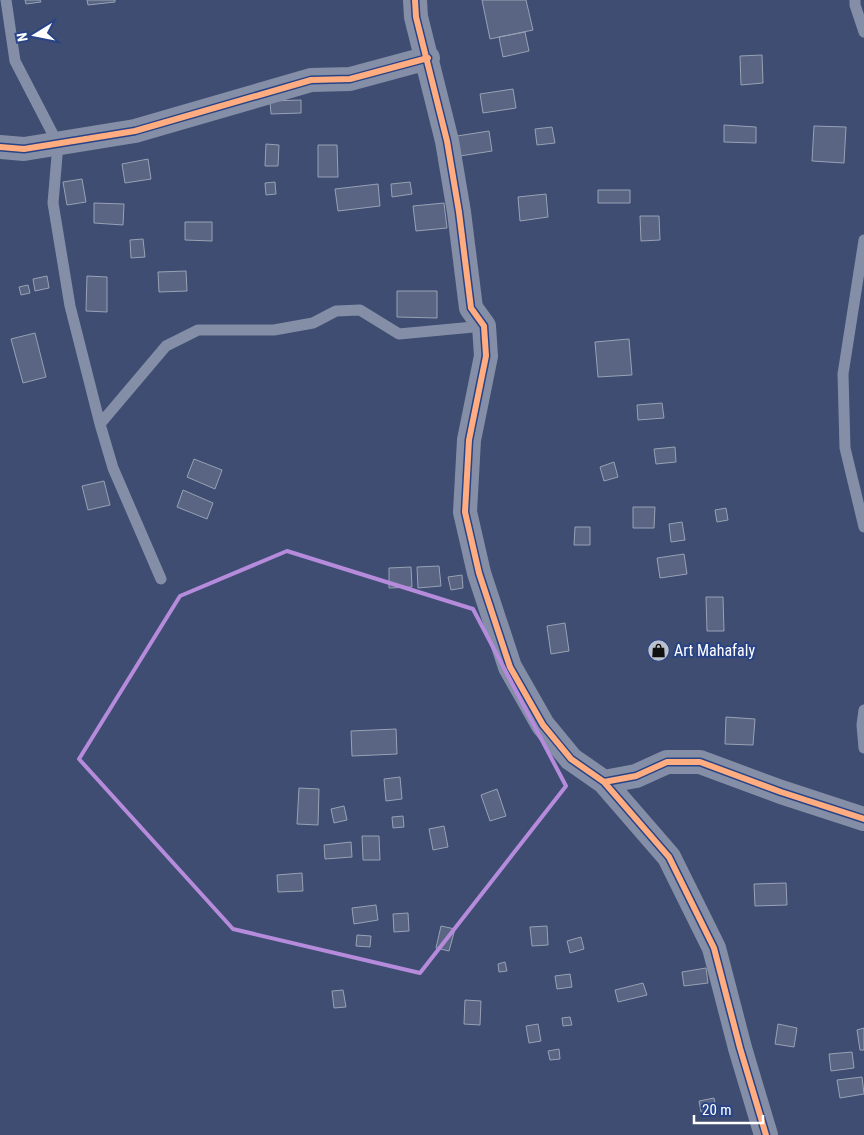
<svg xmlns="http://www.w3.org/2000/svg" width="864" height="1135" viewBox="0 0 864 1135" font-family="'Roboto Condensed',sans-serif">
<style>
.building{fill:#596582;stroke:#98a1b5}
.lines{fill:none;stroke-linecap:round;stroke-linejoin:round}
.service{stroke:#858ea7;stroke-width:11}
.minor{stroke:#858ea7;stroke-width:24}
.cycleway-casing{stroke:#284487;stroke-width:9}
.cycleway{stroke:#ffac80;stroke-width:6}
.marked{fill:none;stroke:#b68bdc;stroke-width:4;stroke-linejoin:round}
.labels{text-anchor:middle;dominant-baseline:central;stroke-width:4;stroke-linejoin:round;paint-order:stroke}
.poi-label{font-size:16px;fill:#fff;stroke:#284487;text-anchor:start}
</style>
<rect width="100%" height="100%" fill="#3e4d71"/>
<path class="building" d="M25,0H40L41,2L26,4Z
M87,0H115V2L88,5Z
M482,0H526L533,30L490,39Z
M525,32L529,51L503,57L499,37Z
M762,55L763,83L741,85L740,56Z
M513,89L516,108L483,113L480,94Z
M301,100V113L271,114L270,101Z
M724,125L756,127V143L724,142Z
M814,126L846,127L844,163L812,161Z
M552,127L555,143L537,145L535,129Z
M489,131L492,151L460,156L457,136Z
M266,144L279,145L278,166H265Z
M318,145H337L338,177H318Z
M148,159L151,179L125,183L122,164Z
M82,179L86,202L67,205L63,182Z
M275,182L276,194L266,195L265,183Z
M410,182L412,194L392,197L391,184Z
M378,184L380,206L338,211L335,189Z
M598,190H630V203H598Z
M546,194L548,217L520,221L518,197Z
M94,203L124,204L123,225L94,223Z
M444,203L447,228L416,231L413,206Z
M640,216H659L660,240L641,241Z
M185,222H212V241L185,240Z
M143,239L145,257L131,258L130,240Z
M186,271L187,291L159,292L158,272Z
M47,276L49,288L35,291L33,279Z
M87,276L107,277V312L86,311Z
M28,285L30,293L21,295L19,287Z
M397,291H437V318L397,317Z
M35,333L46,377L23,383L11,339Z
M629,339L632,375L598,377L595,342Z
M662,403L664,418L638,420L637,405Z
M675,447L676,462L656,464L654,449Z
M194,459L222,470L215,489L187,477Z
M614,462L618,477L604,481L600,467Z
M104,481L110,505L88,510L82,486Z
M183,490L213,503L207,519L177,507Z
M633,507H655L654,528H633Z
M726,508L728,520L717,522L715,510Z
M682,522L685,540L671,542L669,524Z
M575,527H590V545H574Z
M684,554L687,574L660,578L657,558Z
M439,566L441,586L418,588L417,567Z
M411,567L412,587L389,588V568Z
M462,575L463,588L451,590L448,577Z
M706,597H723L724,631H707Z
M565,623L569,651L551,654L547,626Z
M726,717L755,719L753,745L725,744Z
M396,729L397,754L352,756L351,731Z
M400,777L402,799L386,801L384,779Z
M299,788L319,789L318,825L297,824Z
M497,789L506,816L490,821L481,795Z
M344,806L347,820L334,823L331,809Z
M403,816L404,827L393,828L392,817Z
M444,826L448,847L433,850L429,829Z
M362,836H379L380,860H363Z
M351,842L352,857L325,859L324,845Z
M302,873L303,891L278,892L277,875Z
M786,883L787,905L755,906L754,884Z
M376,905L378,920L354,924L352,908Z
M408,913L409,931L394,932L393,914Z
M441,926L455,929L449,951L436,948Z
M547,926L548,945L532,946L530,927Z
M357,935L371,936L370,947L356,946Z
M581,937L584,949L570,953L567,941Z
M505,962L507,971L499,972L498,964Z
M706,968L708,983L684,986L682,972Z
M570,974L572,987L557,989L555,976Z
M643,983L647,995L618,1002L615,990Z
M343,990L346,1007L334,1008L332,991Z
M465,1000L481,1001L480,1025L464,1024Z
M570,1017L572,1025L563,1026L562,1018Z
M538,1024L541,1041L529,1043L526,1026Z
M778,1024L797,1028L794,1047L775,1044Z
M864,1028V1050H860L857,1030Z
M559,1049L560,1059L550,1060L548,1051Z
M852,1052L854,1068L831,1071L829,1054Z
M862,1077L864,1094L840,1098L837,1080Z
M714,1098L716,1109L701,1112L699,1101Z"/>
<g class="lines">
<path class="service" d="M6,0L15,61L58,144L53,203L70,306L100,424L113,468L161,579
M855,0V5L864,32
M864,240L843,374L845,448L864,527
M100,424L166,346L198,330H274L313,323L336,311L360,310L399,334L484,326
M864,710L862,725L864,748"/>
<path class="minor" d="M415,0L416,17L447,141L459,212L471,308L484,326L486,356L469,440L465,512L479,573L510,667L543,725L571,759L604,782L636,776L667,762H700L781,792L864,819
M0,147L24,149L135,131L311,80L350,79L428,58
M604,782L669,857L714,948L740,1048L766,1135"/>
<defs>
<path id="cycleway" d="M415,0L416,17L447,141L459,212L471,308L484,326L486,356L469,440L465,512L479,573L510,667L543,725L571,759L604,782L636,776L667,762H700L781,792L864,819
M0,147L24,149L135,131L311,80L350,79L428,58
M604,782L669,857L714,948L740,1048L766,1135"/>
</defs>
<use href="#cycleway" class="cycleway-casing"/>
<use href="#cycleway" class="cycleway"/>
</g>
<path class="marked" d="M287,551L473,609L566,786L420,973L233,929L79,759L180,596Z"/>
<defs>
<symbol id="shop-disc" viewBox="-11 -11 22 22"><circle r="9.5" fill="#bbc1cd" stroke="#284487"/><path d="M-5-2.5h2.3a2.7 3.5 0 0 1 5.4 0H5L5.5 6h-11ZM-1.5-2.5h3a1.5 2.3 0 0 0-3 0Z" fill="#111"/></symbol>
</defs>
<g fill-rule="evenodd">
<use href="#shop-disc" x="646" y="638" width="25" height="25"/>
</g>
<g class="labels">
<g class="poi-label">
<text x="674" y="650">Art Mahafaly</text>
</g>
</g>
<g transform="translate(35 35) rotate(260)" stroke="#284487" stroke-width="4" paint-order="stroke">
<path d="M0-4L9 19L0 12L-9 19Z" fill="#ffffff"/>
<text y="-8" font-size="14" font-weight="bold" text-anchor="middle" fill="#ffffff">N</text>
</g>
<path d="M694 1115v8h69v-8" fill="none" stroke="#ffffff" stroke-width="2.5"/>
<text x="702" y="1115" font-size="15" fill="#ffffff" stroke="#284487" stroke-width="4" paint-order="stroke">20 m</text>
</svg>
